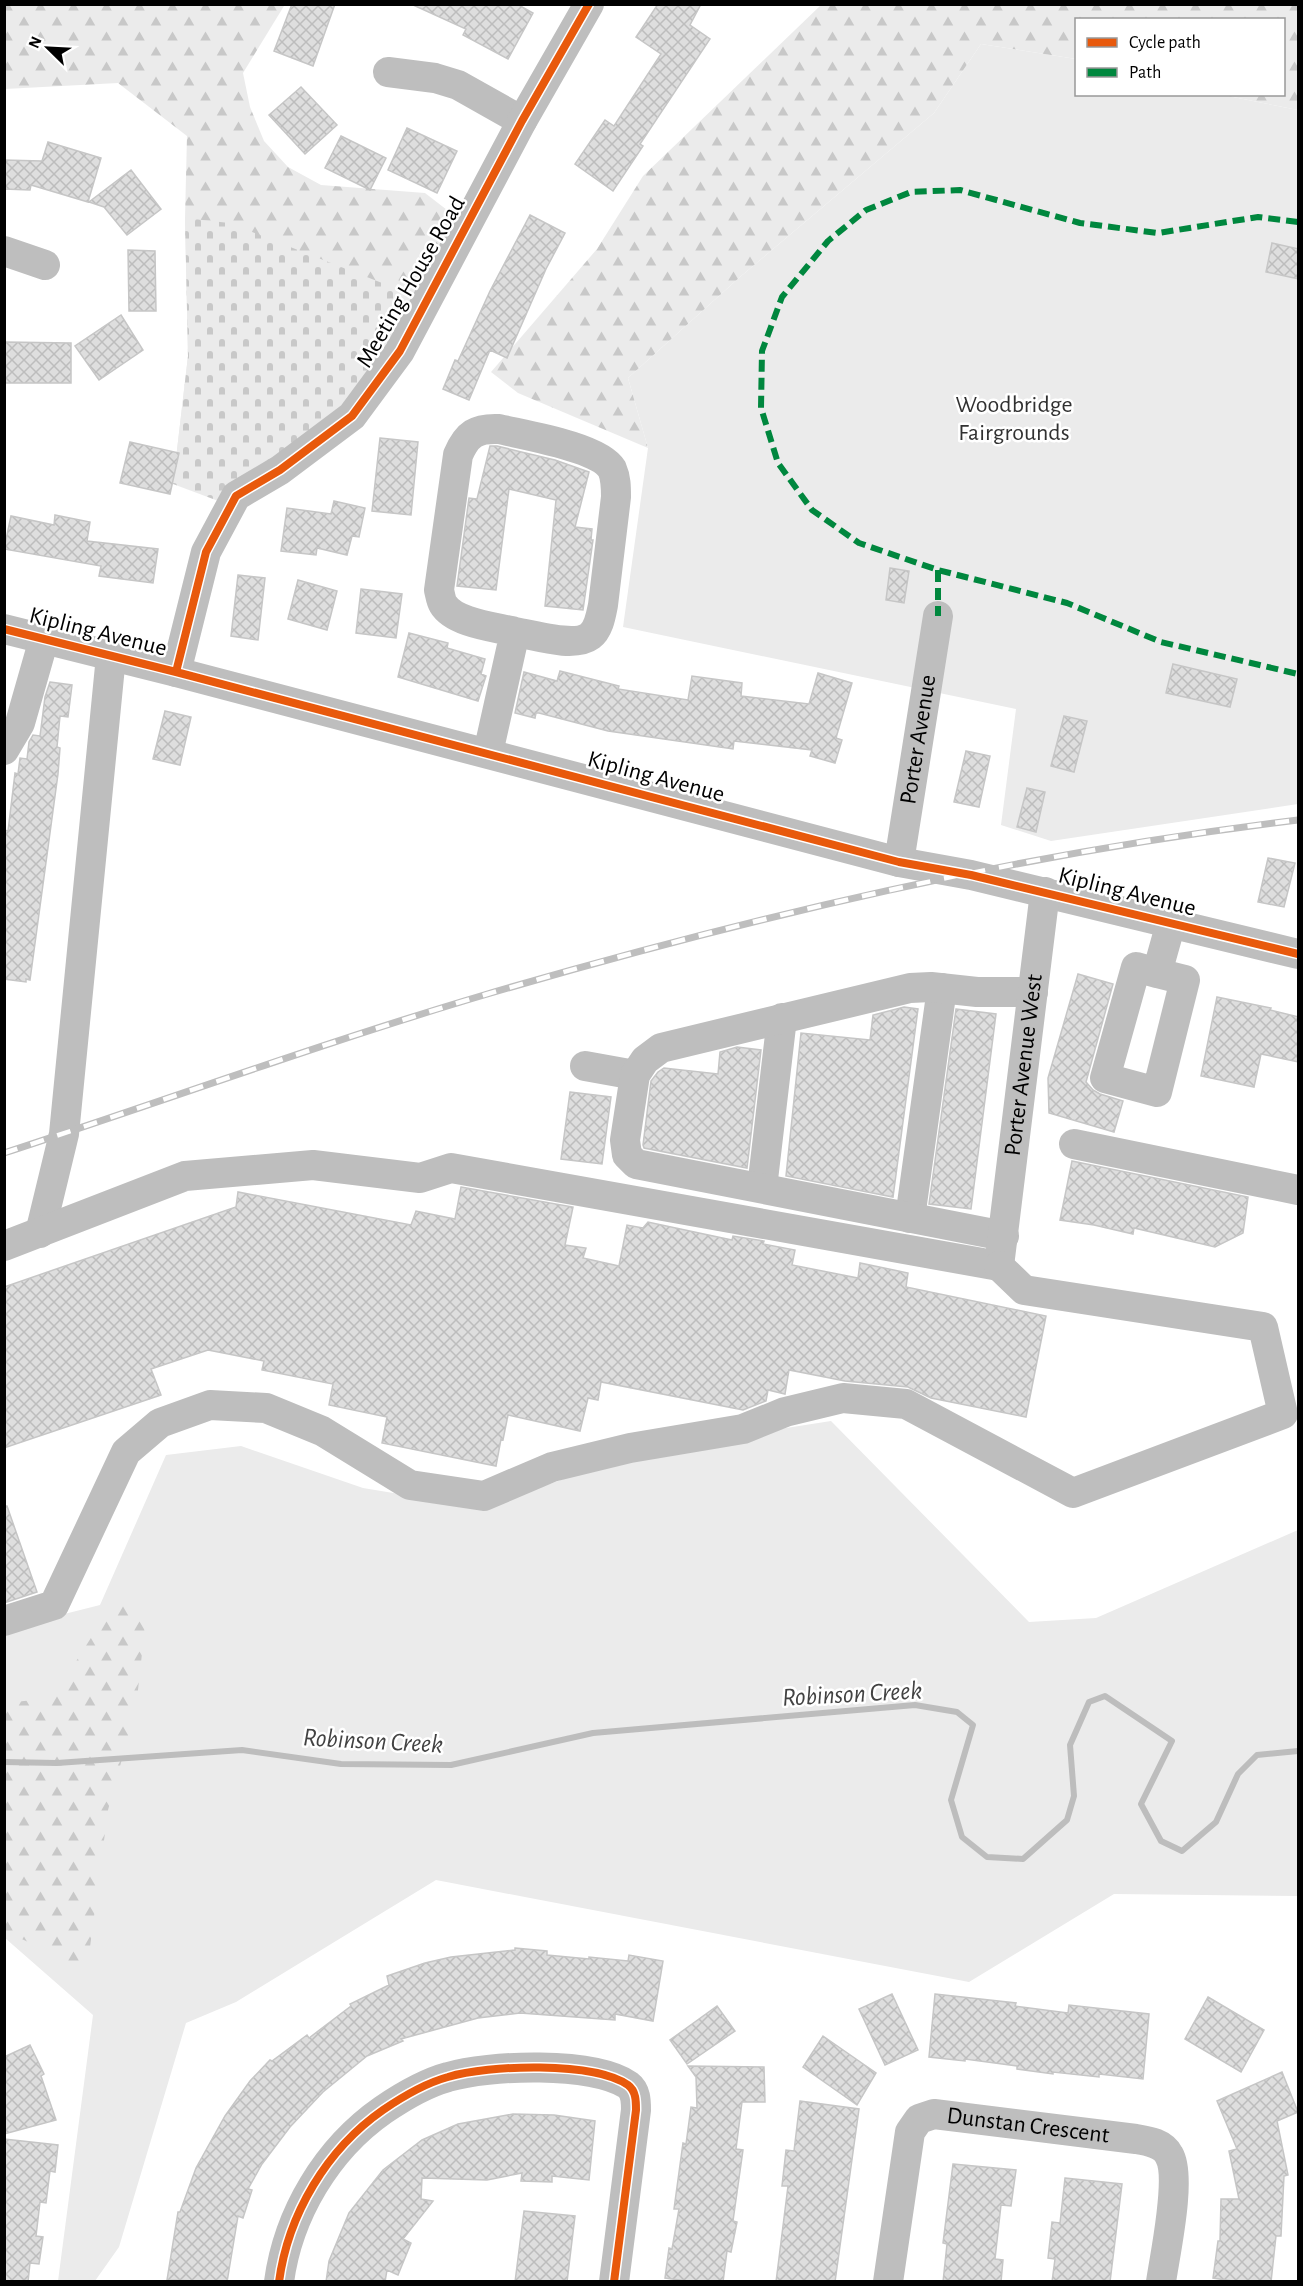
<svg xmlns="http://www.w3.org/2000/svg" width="1303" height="2286" viewBox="0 0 1303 2286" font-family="'Alegreya Sans',sans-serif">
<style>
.green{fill:#ebebeb}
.forest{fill:url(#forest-firs)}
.cemetery{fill:url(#cemetery-stones)}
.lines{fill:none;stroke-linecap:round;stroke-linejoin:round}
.stream{stroke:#bdbdbd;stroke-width:6}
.building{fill:url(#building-cross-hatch);stroke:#c6c6c6;stroke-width:1.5}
.minor{stroke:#bebebe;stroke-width:30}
.rail-casing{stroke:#bebebe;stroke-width:7}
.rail{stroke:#fff;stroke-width:4.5;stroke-dasharray:14;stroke-linecap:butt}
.quiet{stroke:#00873e;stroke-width:6;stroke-dasharray:12 6;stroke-linecap:butt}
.cycleway-casing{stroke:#fff;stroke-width:11}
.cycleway{stroke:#e8590c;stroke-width:8}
.labels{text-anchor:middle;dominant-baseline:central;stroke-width:5;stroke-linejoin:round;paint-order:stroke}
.street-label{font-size:24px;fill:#000;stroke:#fff}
.park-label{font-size:24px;fill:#313131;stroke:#fff}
.water-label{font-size:26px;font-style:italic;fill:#424242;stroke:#fff}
</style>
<defs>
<pattern id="forest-firs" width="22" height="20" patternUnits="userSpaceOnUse" patternTransform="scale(1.5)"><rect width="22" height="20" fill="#ebebeb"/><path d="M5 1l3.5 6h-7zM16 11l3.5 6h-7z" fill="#c8c8c8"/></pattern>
<pattern id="cemetery-stones" width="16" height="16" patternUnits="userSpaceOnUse" patternTransform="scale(1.5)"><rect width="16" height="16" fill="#ebebeb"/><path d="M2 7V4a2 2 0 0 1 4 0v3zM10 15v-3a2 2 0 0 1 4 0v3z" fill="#c8c8c8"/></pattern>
<pattern id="building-cross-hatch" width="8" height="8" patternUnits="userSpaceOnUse" patternTransform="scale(1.5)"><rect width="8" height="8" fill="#dedede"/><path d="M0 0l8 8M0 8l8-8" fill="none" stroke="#bdbdbd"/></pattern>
</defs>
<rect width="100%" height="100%" fill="#fff"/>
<path class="green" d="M981,44L1076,59V94L1223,95L1298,110V804L1051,841L1001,825L1016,709L623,627L648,448L628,378L740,277L934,113Z
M831,1421L1029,1622L1096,1618L1298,1530V1896L1114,1894L969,1982L436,1880L236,2002L186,2023L119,2247L95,2281H58L93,2015L5,1938V1629L100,1605L166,1455L241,1446L363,1488L484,1508L643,1450Z"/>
<path class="forest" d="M5,5H290L284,6L243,73L250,107L264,141L288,167L321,185L425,193L473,230L428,301L173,484L188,356L185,218L187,136L118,83L5,89Z
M821,5H1298V110L1223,95L1284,94V20H1076V59L981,44L934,113L740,277L628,378L648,448L518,393L491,372L597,249L643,176Z
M118,1595L145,1626L136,1708L108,1810L87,1970L5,1931V1703L53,1698Z"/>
<path class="cemetery" d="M185,218L229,223L428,301L367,404L229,505L173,484L188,356Z"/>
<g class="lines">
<path class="stream" d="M4,1762L57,1763L242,1750L341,1764L451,1765L593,1733L915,1705L957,1712L973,1725L951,1800L962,1837L987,1857L1023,1859L1067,1820L1074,1796L1070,1745L1089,1702L1105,1696L1172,1741L1141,1804L1161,1841L1182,1851L1216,1822L1238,1774L1257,1755L1298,1751"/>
</g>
<path class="building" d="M292,4H335L313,66L274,51Z
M411,4H517L533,13L508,59L463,35L466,29Z
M658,4H701L690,25L710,39L640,144L643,146L613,191L575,164L605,120L614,126L661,54L636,37Z
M301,87L337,125L305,154L269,115Z
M407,128L457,151L437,193L388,170Z
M341,136L386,158L370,190L325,168Z
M48,142L101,158L88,202L31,185L30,190L4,189V160L42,161Z
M131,170L161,209L127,235L104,207L89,202Z
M530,215L565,233L546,269L507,358L490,350L469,400L443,389L455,360L458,361L490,291Z
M1272,243L1299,249V279L1266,272Z
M128,250L155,251L156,311H129Z
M121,315L143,350L99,380L75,346Z
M5,342L71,343V383H5Z
M380,438L418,442L411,515L372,511Z
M130,442L179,453L170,494L120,483Z
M490,446H497L555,460L589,472L575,527L592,529L591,540H593L583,610L545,606L556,500L509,489L496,590L457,586L469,498L477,499Z
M334,501L365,508L359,537L352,536L347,555L317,548L316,555L281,551L287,508L331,514Z
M55,515L90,522L87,541L158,549L153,583L99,576L101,566L4,549L11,516L54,525Z
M890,568L909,571L904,603L886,600Z
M238,575L265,578L258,640L231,636Z
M298,580L337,591L327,630L288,619Z
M361,589L402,594L396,638L356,633Z
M409,633L448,643L447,648L485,659L481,674L486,676L478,701L398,677Z
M1173,664L1237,679L1230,707L1166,693Z
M560,671L619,686L618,689L688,700L692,676L742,683L741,696L809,704L818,673L852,683L836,738L842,740L835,763L810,756L812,750L734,741L733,749L608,731L539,713H536L535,718L515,713L524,672L557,681Z
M50,682L72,685L68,717L60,716L57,747L60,748L58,774L30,980L26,979V982L4,979V830L8,831L15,773L18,774L20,758L27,759L29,742L33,735L40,736L45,697Z
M165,711L191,717L180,765L153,759Z
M1064,716L1087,721L1074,772L1051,766Z
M966,751L990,756L979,807L954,802Z
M1027,788L1045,792L1036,832L1017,827Z
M1268,858L1295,863L1284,907L1258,902Z
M1078,974L1113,984L1086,1082L1093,1090L1100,1094L1123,1101L1114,1132L1049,1113L1048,1078Z
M1217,997L1271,1008L1270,1010L1299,1017V1062L1261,1054L1254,1087L1201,1076Z
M904,1007L918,1009L893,1197L786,1176L801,1033L870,1040L873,1015Z
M956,1009L996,1014L971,1209L929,1204Z
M737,1047L761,1050L747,1168L644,1148L643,1145L651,1081L658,1072L664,1068L718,1074L720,1052Z
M570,1092L611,1097L602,1164L561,1159Z
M1072,1161L1248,1197L1243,1233L1215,1247L1134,1228L1133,1234L1094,1225L1060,1220Z
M461,1187L573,1207L565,1245L586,1248L583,1258L619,1266L627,1225L643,1228L648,1222L732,1240L733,1236L764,1241L763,1244L795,1250L792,1265L858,1278L860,1263L908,1273L906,1287L1046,1316L1026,1417L931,1398L908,1387L845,1381L789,1370L785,1394L768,1390L766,1401L743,1410L601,1382L598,1400L588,1398L580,1431L508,1415L503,1440L501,1439L496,1466L382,1443L387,1417L329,1405L333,1384L262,1370L264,1361L208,1350L151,1369L161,1395L4,1448V1287L236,1207L238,1192L411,1225L416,1211L455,1219Z
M4,1506H7L37,1592L4,1603Z
M515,1948L547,1951V1955L589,1959V1957L628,1961L629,1955L663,1961L653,2021L615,2014V2020L520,2013L478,2018L401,2039L403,2041L367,2056L323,2092L290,2127L262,2164L248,2189L252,2190L243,2218L238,2216L227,2282L167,2280L178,2212H180L196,2168L225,2116L250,2081L270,2060L272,2061L307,2035L309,2038L351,2006L350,2004L389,1985L387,1976L425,1963L451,1957L515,1950Z
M892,1994L918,2050L885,2065L859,2009Z
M935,1994L1016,2003L1015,2006L1068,2013L1069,2005L1149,2014L1143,2079L1099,2074V2077L1053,2072V2074L1017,2069V2066L965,2059V2061L929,2057Z
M1208,1997L1264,2030L1241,2072L1185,2039Z
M717,2006L735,2031L687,2064L670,2040Z
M823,2036L876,2073L857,2105L803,2067Z
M30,2045L44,2074L41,2076L56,2120L4,2134V2057Z
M688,2066L764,2067L765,2102H742L736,2149L743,2150L733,2221L737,2222L731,2252L727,2251L723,2282H694L665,2278L669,2248L672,2249L679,2209H674L683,2143L686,2144L691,2107L697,2108L696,2077Z
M1282,2072L1298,2112L1277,2121L1288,2175L1284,2176L1281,2236H1276L1271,2282H1239L1213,2278L1218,2241H1220L1221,2199H1239L1229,2151L1237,2149L1217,2101Z
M800,2101L859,2109L835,2282H776L788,2186H782L786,2150L794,2151Z
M513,2114L554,2115L595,2121L589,2180L552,2176V2182L521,2181L522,2173L487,2180L422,2178L421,2199L433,2201L403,2239L411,2243L398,2275L387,2270L385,2282H326L329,2261L349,2213L383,2170L422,2140L458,2124Z
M4,2139L58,2145L55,2172L50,2171L46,2203L40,2202L36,2236L43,2237L39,2264L30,2263L28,2282H4Z
M953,2164L1016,2170L1011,2206L1001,2205L995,2259L1003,2260L1001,2282H943L947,2244L943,2243Z
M1065,2178L1122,2184L1110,2282H1052L1055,2259L1048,2258L1052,2222L1060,2223Z
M524,2211L575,2216L567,2282H515Z"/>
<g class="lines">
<g class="minor">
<path d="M388,72L435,78L458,85L522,121"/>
<path d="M4,251L45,265"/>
<path d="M4,629L176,672L899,862L971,875L1298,954"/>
<path d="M176,672L206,552L236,496L280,470L352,416L400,351L522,121L589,4"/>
<path d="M4,750L20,723L44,639"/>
<path d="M488,753L515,632C495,627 454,623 443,604C441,601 440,594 439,590L458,455C467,434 476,428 499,429C524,435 599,447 612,469C616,478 616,487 616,497L603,605C601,615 599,629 590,636C574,648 534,635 515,632"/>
<path id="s1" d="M899,862L938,616"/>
<path d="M1157,973L1136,967L1105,1078L1157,1092L1185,980L1157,973L1171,923"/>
<path d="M585,1066L635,1075"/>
<path d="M1074,1144L1298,1190"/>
<path d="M762,1188L782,1018"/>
<path d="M910,1218L942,988"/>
<path d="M40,1233L64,1134L111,656"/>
<path d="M1004,1236L636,1164L627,1155L625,1140L635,1075L645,1060L661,1048L910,988L931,987L977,992H1033"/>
<path id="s2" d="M4,1246L185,1176L313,1165L420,1178L451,1168L999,1266L1045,892"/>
<path d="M4,1621L54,1605L126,1452L160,1423L210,1405L266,1408L322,1431L410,1485L484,1496L552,1467L630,1448L743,1429L785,1412L843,1398L906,1404L1073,1493L1283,1414L1263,1327L1024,1290L999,1266"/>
<path d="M279,2282C288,2214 327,2149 383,2110C402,2097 426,2083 448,2077C488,2065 593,2061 628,2085C636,2091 636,2101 636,2110L614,2282"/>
<path id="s3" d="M888,2282L910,2132L919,2119L934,2114L1136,2139C1148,2141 1163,2143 1169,2155C1182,2177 1165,2254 1161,2282"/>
</g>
<defs>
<path id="rail" d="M4,1153C164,1101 322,1043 484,995C750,917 1022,853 1298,820"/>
</defs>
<use href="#rail" class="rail-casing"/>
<use href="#rail" class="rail"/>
<path class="quiet" d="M1298,222L1258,217L1158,233L1080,223L960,190L911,192L866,210L828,241L782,297L762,351L761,408L778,463L812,510L859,543L938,570L1067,603L1161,642L1298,674
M938,570V616"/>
<defs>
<path id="cycleway" d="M4,629L176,672L899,862L971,875L1298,954
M176,672L206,552L236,496L280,470L352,416L400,351L522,121L589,4
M279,2282C288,2214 327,2149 383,2110C402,2097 426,2083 448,2077C488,2065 593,2061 628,2085C636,2091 636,2101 636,2110L614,2282"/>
</defs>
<use href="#cycleway" class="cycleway-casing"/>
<use href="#cycleway" class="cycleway"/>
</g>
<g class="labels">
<g class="street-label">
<text transform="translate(411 282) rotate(-60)">Meeting House Road</text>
<text transform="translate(98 632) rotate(14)">Kipling Avenue</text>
<text stroke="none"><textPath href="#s1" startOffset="124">Porter Avenue</textPath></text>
<text transform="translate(656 777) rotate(15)">Kipling Avenue</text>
<text transform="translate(1127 892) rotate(14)">Kipling Avenue</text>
<text stroke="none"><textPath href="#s2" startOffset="1222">Porter Avenue West</textPath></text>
<text stroke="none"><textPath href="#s3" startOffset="278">Dunstan Crescent</textPath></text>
</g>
<g class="park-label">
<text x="1014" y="405">Woodbridge<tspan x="1014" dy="28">Fairgrounds</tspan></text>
</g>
<g class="water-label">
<text transform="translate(852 1694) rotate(-3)">Robinson Creek</text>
<text transform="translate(373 1741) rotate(3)">Robinson Creek</text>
</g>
</g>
<rect width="1303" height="2286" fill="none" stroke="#000000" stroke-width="12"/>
<rect x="1075" y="18" width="210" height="78" fill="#ffffff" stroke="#999999" stroke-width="1.5"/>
<rect x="1087" y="38" width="30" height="9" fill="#e8590c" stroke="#999999" stroke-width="1.5"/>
<text x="1129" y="48" font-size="18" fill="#000000">Cycle path</text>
<rect x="1087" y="68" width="30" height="9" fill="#00873e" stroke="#999999" stroke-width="1.5"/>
<text x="1129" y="78" font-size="18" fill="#000000">Path</text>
<g transform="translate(48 48) rotate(294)" stroke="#ffffff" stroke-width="4.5" paint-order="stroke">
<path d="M0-4.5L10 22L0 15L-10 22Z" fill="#000000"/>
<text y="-9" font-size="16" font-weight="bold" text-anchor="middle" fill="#000000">N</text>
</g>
</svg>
